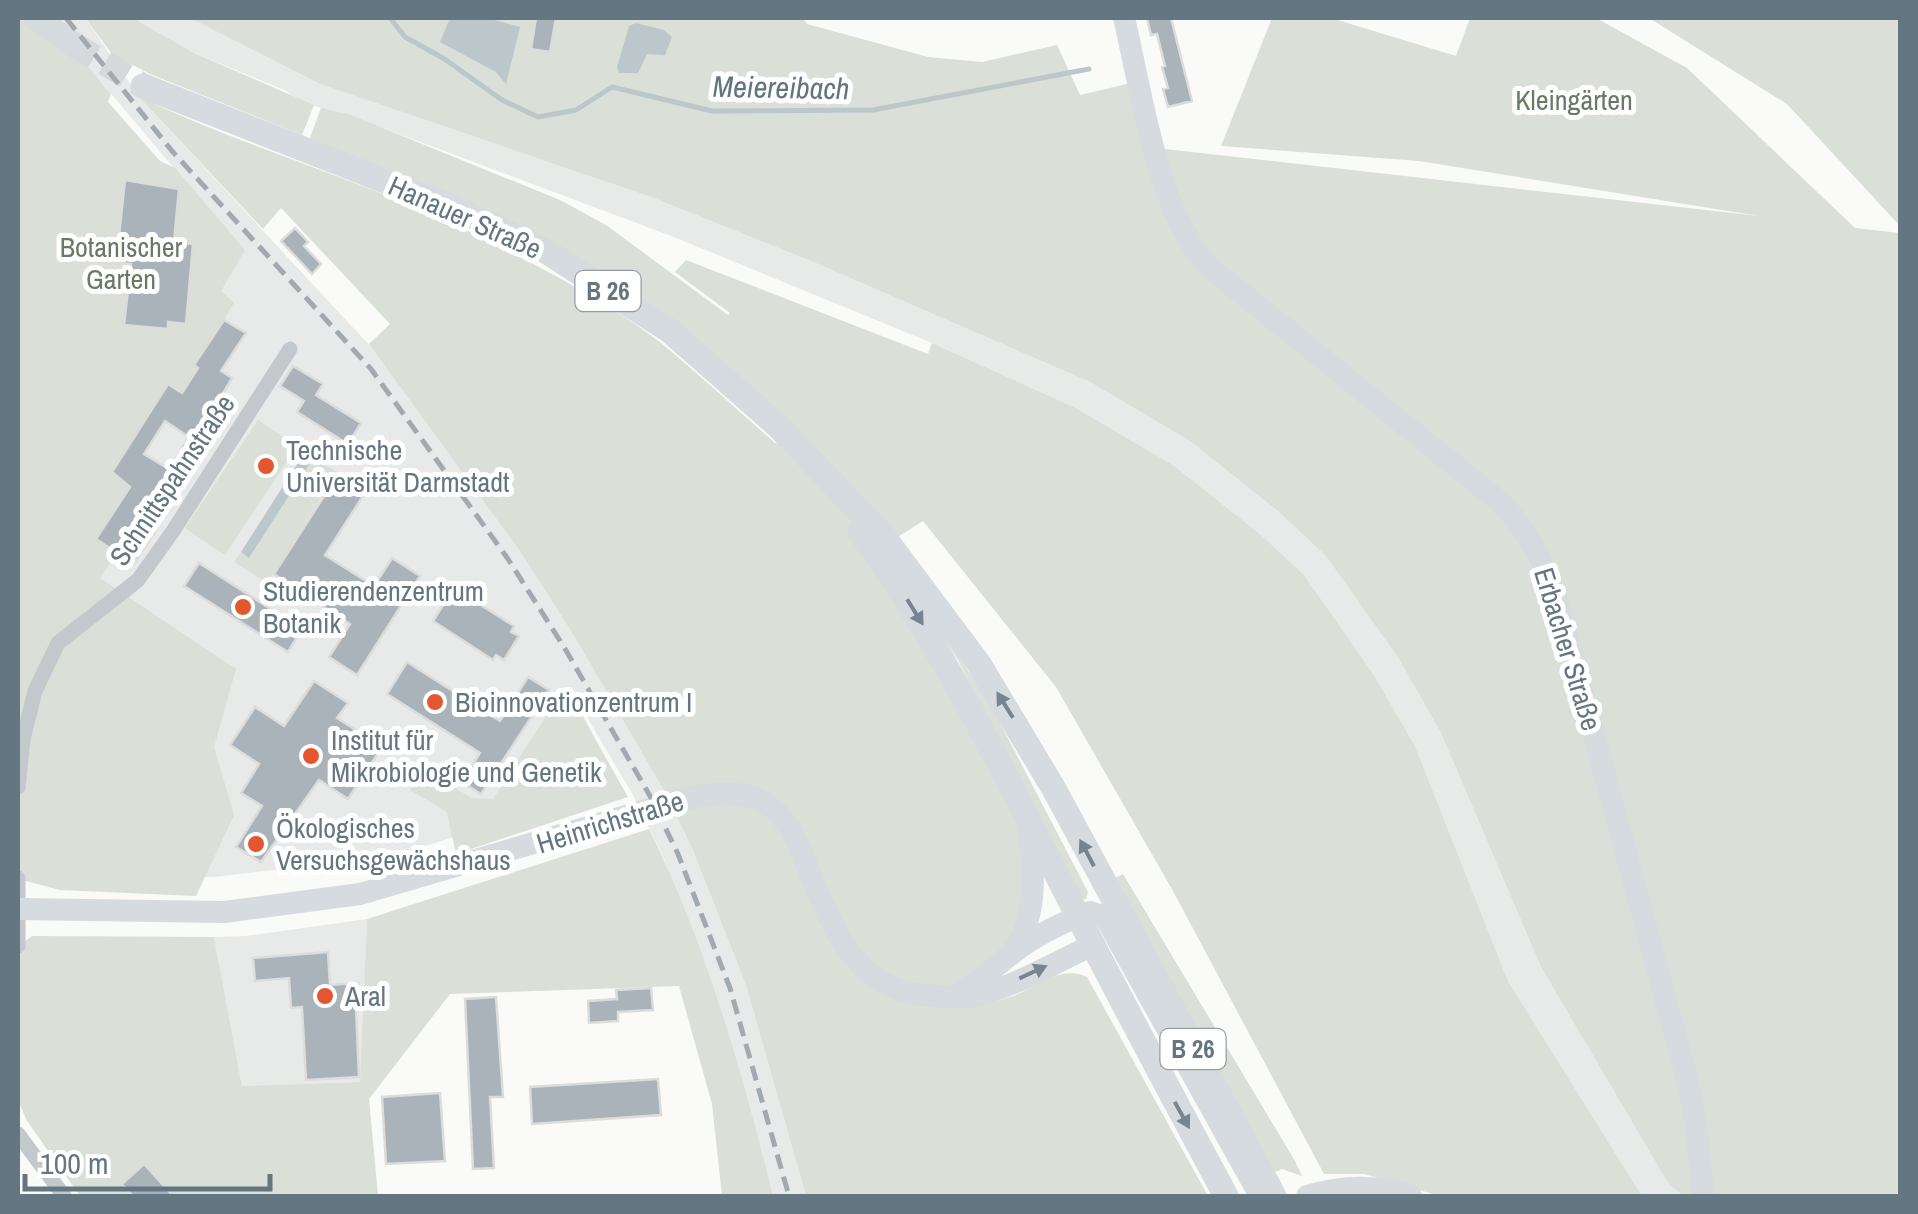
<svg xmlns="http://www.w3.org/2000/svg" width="1918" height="1214" viewBox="0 0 1918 1214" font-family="'Archivo Narrow',sans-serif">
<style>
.built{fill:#e8e9e9}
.green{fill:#dadfd7}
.water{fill:#bbc7cb}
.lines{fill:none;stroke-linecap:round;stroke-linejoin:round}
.stream{stroke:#bbc7cb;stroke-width:5}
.building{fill:#aab3b9;stroke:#dcdcda;stroke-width:2.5;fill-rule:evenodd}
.primary-tunnel{stroke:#d5d9db;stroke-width:25;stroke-dasharray:25 12;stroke-linecap:butt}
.street{stroke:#c3c8cc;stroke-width:15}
.secondary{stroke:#d6dbdf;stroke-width:22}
.primary{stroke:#d6dbdf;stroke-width:25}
.rail{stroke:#a2aab0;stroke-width:5;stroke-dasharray:15 8;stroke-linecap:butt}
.oneway{fill:#768591}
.poi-dot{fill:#e4572e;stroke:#fff;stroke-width:4}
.labels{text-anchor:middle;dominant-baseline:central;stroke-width:10;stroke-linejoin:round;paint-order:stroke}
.shield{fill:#fff;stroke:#939fa8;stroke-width:2.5}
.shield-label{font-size:25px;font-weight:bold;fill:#657683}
.park-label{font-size:28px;fill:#687a64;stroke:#fff}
.street-label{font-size:28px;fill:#657683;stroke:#fff}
.poi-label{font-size:28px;fill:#657683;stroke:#fff;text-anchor:start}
.water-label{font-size:30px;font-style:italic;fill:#60757c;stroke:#fff}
</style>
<rect width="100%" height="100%" fill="#fafaf8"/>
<path class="built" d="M47,18H85L139,97L383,360L520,551L576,639L663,789L692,848L746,985L806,1196H773L715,993L664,859L633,795L569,687L618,784L410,851L342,862L214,877L36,874L18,675L173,167Z
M133,18H190L320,84L651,197L811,261L1090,382L1190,441L1279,512L1326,556L1399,659L1441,733L1541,967L1668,1183L1683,1196H1642L1508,981L1415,746L1374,675L1304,575L1260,534L1173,465L1076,408L932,343L674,237L351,116L340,115L295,99L287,91L194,53Z
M367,919L361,1082L242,1086L214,937L246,936Z"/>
<path class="green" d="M18,18H47L111,94L108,102L160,161L175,168L245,250L221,291L234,303L195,365L198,368L182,393L168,385L112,471L129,487L96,539L117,553L100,578L236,669L214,747L234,815L196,896L60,890L18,879Z
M85,18H133L194,53L314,105L302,135L150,74L112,54Z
M190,18H803L807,24L928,57L982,62L1057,45L1080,95L1131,83L1147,147L1759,216L1419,161L1221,146L1272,18H1331L1456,56L1470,18H1596L1687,68L1855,228L1900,233V1196H1683L1668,1183L1541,967L1441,733L1399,659L1326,556L1279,512L1190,441L1090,382L811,261L651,197L320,84Z
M1649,18H1900V226L1787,104Z
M139,97C251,150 373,183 484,239C542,268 610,303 661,343C700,375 737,410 775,443L798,447L870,545L948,666L1023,838L1024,910L977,1005C988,1003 999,1001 1010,997C1035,989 1059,964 1087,977L1208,1196H806L746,985L692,848L663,789L576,639L520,551L369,344L390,324L281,208L263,229Z
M321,108L351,115L560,200L606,225L728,315L730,313L675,272L686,260L928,354L932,343L1076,408L1173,465L1260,534L1304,575L1374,675L1415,746L1508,981L1642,1196H1440L1364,1174H1324L1173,891L1056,687L923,521L893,540L663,315L310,138Z
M258,420L297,446L225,555L185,528Z
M305,452L337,472L267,583L234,562L241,552L250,557L311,461L303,455Z
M875,538L987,698L1088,892L1086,899H1082L958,660Z
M568,691L628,797L456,854L447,812L410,790L424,770L472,798L493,799L560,694Z
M649,829C706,944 742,1072 773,1196H722L712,1104L679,986L450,994L369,1099L378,1196H80L27,1121L18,1100V947L32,936L214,937L242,1086L360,1082L367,919Z
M1123,874L1295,1161L1302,1176L1282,1169L1269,1175L1110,880Z"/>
<path class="water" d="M450,18H487L520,27L506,84L496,72L440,42Z
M636,23L664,30L672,37L665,55L647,54L638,73H619L617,67L629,26Z
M303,455L312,460L249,558L241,552Z"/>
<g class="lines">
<path class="stream" d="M390,18L405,37L443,58L502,100L538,117L576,110L612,87L712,111L873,110L1089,69"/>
</g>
<path class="building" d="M536,18H556L550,52L531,49Z
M1147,18H1171L1192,101L1168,107L1163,89L1168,88L1162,67L1165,66L1157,34L1151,35Z
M125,180L179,189L174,242L193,244L186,324L168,322V329L124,325L131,264L109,262L112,236H119Z
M295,228L308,242L304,246L321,264L312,274L281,241Z
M224,320L246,333L221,371L232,378L212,412L222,418L165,506L152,497L139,518L156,530L134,564L96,539L130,487L112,472L168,384L182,393L198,368L194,365ZM165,421L189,437L169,469L144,454Z
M293,366L323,384L316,395L361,423L348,444L297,412L304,401L280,386Z
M337,476L365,493L325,555L374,586L392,558L420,576L357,675L329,657L350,624L274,574Z
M199,563L302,629L288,652L184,586Z
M454,588L514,626L511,632L519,636L504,660L496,655L493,660L433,621Z
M407,662L500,721L528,677L549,690L481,794L462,782L480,753L387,694Z
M314,681L348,703L337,718L382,747L348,799L319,780L261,862L236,847L262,806L241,793L259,764L230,745L255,707L284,726Z
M328,952L330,985L358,983L360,1009H356L359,1077L306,1080L302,1007L291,1008L289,978L255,981L253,958Z
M651,988L653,1010L618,1012V1021L589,1023L588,1001L617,999L616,990Z
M496,997L503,1097H490L494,1168L473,1169L465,999Z
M658,1079L661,1115L532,1124L530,1087Z
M440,1093L445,1161L386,1164L382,1097Z
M144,1164L173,1196H133L122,1184Z"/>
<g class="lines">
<path class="primary-tunnel" d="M73,44L143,86"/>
<path class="street" d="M18,787L23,739L35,691L58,643L138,580L173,531L290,349
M18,878V946
M18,1134L64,1196"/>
<path class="secondary" d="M1124,18C1142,93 1156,208 1208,266L1500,502C1531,534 1547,568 1560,609L1686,1075L1696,1123L1703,1196
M18,909L224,912L360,894L677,801C708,793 744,786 772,808C792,823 800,849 810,873C835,934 859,994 936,996C948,997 961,999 974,996C1010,989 1058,961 1093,945
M1014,950C1039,912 1034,869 1028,826
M962,991C981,981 995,966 1013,953C1036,935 1063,922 1090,912L1105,917L1260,1196
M1307,1196C1345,1185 1373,1185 1411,1196"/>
<path class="primary" d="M36,18L73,44
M143,86L459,210L544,250L670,331L779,427L884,537L979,664L1054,789L1274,1196
M860,532C939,641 998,761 1060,881C1114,987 1170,1092 1226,1196"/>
<path class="rail" d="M66,18L172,151L371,369L508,559L564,647L650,796L678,854L730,988L789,1196"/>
</g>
<defs><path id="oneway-solid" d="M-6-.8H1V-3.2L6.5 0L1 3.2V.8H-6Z" transform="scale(2.5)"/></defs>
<g class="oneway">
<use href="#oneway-solid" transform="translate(915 612) rotate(58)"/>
<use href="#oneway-solid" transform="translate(1005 705) rotate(-122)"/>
<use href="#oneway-solid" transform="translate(1087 853) rotate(-118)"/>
<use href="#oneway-solid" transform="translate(1033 972) rotate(-25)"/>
<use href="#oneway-solid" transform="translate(1182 1115) rotate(61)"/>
</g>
<g class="poi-dot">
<circle cx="266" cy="466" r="10"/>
<circle cx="243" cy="607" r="10"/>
<circle cx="435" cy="702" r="10"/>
<circle cx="311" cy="756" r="10"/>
<circle cx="256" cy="844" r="10"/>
<circle cx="325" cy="996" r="10"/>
</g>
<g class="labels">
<g class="shield">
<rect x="575.5" y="271" width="65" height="40" rx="8"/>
<rect x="1160.5" y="1029" width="65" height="40" rx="8"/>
</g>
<g class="shield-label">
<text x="608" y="291">B 26</text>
<text x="1193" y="1049">B 26</text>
</g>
<g class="park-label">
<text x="1574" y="100">Kleingärten</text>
<text x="121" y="247">Botanischer<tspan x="121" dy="32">Garten</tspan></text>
</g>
<g class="street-label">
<text transform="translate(465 217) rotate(24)">Hanauer Straße</text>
<text transform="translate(172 480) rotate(-56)">Schnittspahnstraße</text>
<text transform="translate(1568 649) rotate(73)">Erbacher Straße</text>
<text transform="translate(610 822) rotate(-17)">Heinrichstraße</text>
</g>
<g class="poi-label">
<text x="286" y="450">Technische<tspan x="286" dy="32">Universität Darmstadt</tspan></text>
<text x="263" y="591">Studierendenzentrum<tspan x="263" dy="32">Botanik</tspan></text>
<text x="455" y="702">Bioinnovationzentrum I</text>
<text x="331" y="740">Institut für<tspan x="331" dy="32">Mikrobiologie und Genetik</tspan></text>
<text x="276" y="828">Ökologisches<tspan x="276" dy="32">Versuchsgewächshaus</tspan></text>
<text x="345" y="996">Aral</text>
</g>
<g class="water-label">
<text transform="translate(781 87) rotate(1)">Meiereibach</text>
</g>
</g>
<rect width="1918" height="1214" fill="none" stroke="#657683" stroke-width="40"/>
<path d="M25 1174v15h245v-15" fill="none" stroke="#657683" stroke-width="5"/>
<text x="40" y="1174" font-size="30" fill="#657683" stroke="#ffffff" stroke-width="8" paint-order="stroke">100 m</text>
</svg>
